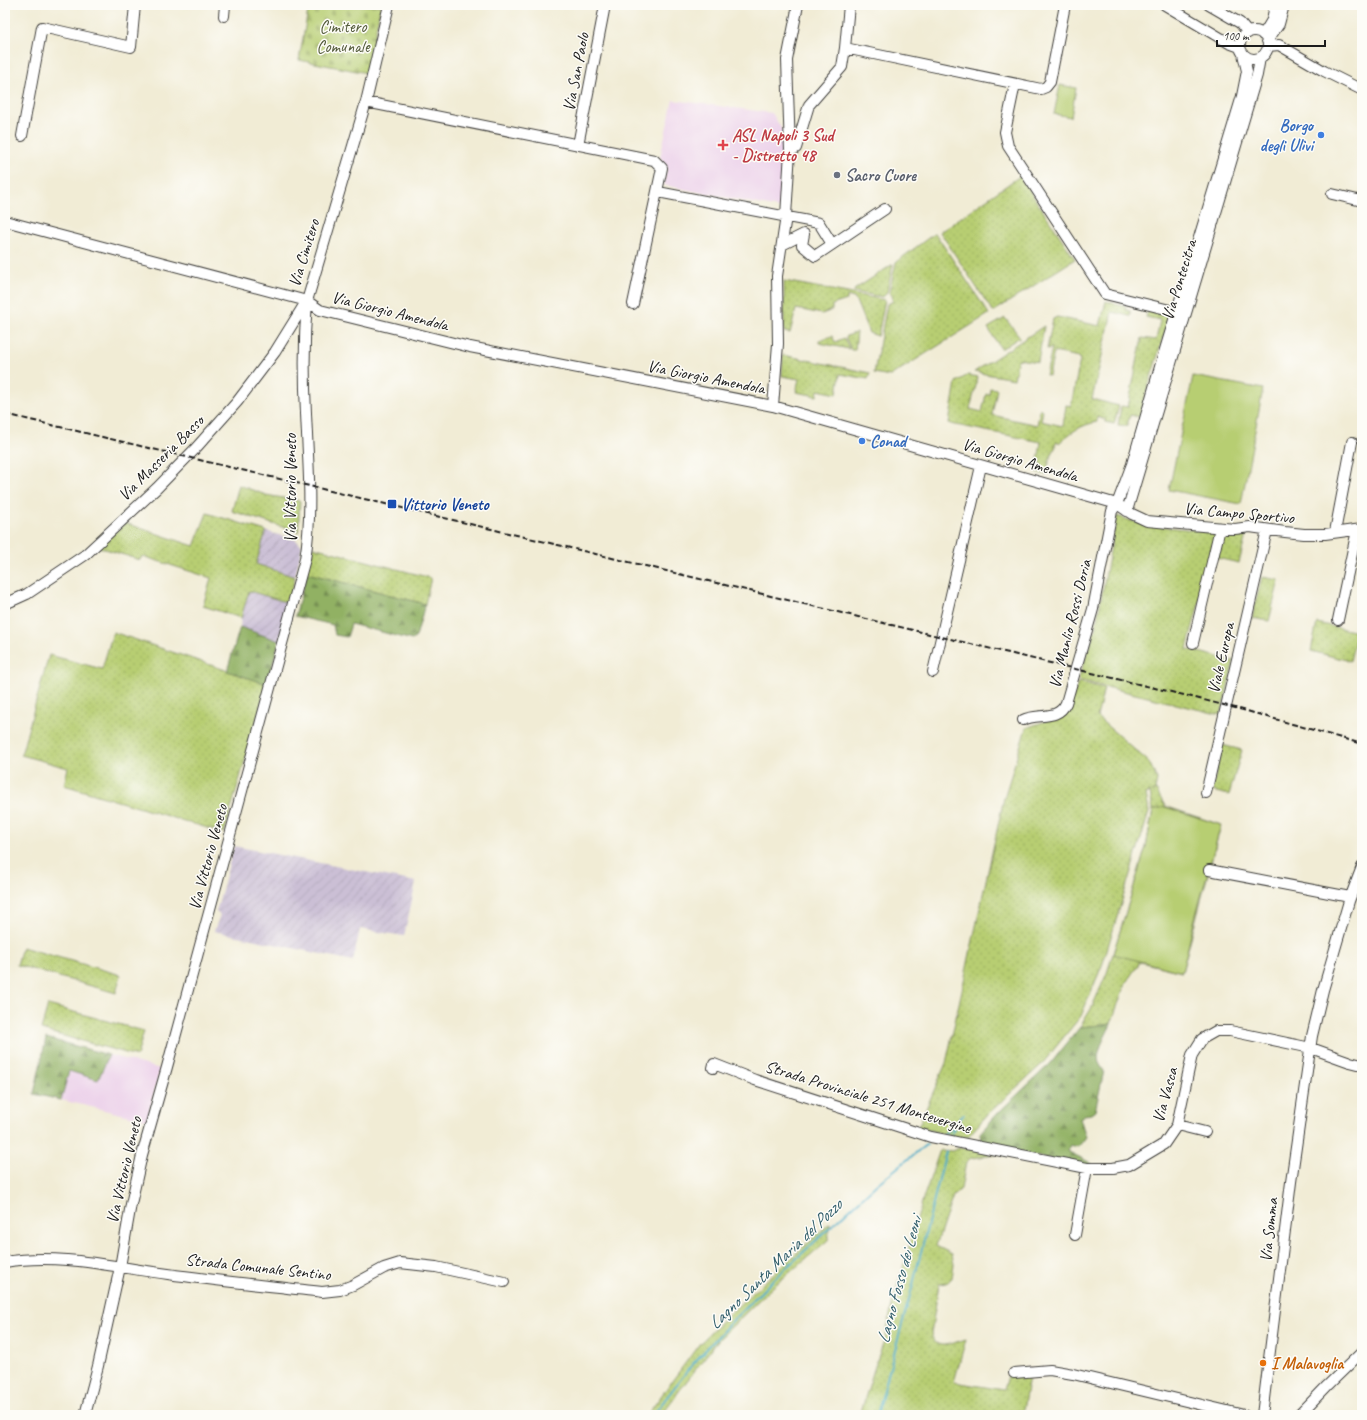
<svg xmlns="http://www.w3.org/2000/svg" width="1367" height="1420" viewBox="0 0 1367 1420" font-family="Caveat,sans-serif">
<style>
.built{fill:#ecd1ea}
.industrial{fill:url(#industrial-furrows)}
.grass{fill:url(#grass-dots);stroke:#6a7547}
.forest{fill:url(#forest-firs);stroke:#566640}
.cemetery{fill:url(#cemetery-stones);stroke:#6a7547}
.park{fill:#b7ce72;stroke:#6a7547}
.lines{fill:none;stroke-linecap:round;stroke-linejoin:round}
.stream{stroke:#49acc9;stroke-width:2}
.minor-casing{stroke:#3c3b38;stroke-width:12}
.minor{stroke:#fff;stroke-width:10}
.rail{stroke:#1c1c1c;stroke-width:2;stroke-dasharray:6 3;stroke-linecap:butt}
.shop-dot{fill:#3f7fe0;stroke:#fdfcf7;stroke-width:1.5}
.health-dot{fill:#e0444e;stroke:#fdfcf7;stroke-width:1.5}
.worship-dot{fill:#6b7280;stroke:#fdfcf7;stroke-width:1.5}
.transit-dot{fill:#1a4fb4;stroke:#fdfcf7;stroke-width:1.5}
.food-dot{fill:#e8710a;stroke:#fdfcf7;stroke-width:1.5}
.labels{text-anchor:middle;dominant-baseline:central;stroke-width:3;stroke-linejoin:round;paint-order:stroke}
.park-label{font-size:17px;fill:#525a3a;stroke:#fdfcf7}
.street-label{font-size:17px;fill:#1c1c1c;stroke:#fdfcf7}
.shop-label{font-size:17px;font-weight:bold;fill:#366cbe;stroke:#fdfcf7;text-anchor:end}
.health-label{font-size:17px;font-weight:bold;fill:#be3a42;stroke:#fdfcf7;text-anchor:start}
.worship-label{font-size:17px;font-weight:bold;fill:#5b616d;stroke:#fdfcf7;text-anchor:start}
.transit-label{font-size:17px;font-weight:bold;fill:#164399;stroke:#fdfcf7;text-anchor:start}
.food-label{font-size:17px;font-weight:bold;fill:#c56008;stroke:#fdfcf7;text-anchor:start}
.water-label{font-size:18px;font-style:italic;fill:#305d6a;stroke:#fdfcf7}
</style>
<defs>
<pattern id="industrial-furrows" width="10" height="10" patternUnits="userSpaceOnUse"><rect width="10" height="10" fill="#cbbfd5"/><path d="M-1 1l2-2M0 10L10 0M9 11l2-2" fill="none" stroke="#aea4b6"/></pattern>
<pattern id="grass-dots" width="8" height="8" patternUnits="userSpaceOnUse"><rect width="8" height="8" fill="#b7ce72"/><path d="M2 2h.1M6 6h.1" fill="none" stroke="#9db062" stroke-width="1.8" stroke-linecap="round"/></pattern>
<pattern id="forest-firs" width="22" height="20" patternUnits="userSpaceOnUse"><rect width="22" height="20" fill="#91b164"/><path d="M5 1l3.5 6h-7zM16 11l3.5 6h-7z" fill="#768f52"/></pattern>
<pattern id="cemetery-stones" width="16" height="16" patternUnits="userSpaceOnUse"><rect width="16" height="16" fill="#b7ce72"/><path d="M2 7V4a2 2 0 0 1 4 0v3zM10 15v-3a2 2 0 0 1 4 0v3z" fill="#9db062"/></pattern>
</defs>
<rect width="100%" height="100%" fill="#fdfcf7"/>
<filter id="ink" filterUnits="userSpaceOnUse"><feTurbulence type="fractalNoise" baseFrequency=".025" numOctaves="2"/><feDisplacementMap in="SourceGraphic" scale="8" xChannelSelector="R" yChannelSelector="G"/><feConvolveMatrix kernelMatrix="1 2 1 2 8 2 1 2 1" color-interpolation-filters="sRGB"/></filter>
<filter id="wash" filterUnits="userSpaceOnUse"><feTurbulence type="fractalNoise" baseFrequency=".012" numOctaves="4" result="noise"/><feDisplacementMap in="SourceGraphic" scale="16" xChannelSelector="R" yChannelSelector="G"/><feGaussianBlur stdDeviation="0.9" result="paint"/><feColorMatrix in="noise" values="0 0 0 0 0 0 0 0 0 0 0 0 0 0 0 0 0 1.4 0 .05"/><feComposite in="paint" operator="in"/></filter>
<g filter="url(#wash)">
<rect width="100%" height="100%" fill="#f1ecd5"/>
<path class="built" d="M673,100L772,113L784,133L781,205L778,208L664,185L667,167L660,157Z
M109,1055L160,1069L147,1120L61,1100L69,1071L98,1080Z"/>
<path class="industrial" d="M266,531L296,540L302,546L295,577L256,564Z
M249,591L289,603L279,641L240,627L241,618Z
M234,846L416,882L404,936L360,929L353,961L214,931L220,915L216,912Z"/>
<path class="grass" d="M1020,176L1075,259L993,312L940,232Z
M935,233L989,314L890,376L874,373L887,304L892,302C893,298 893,295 889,293L896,262Z
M893,264L887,292L883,297L855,292L854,290Z
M784,281L885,300L878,336L869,333L856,301L854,298L847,296V300L832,305V310L822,314L796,309L790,333L784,332Z
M1106,301L1126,307V310L1130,311V316L1112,312L1092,399L1119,406L1114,424L1105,422V419L1097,417V422C1081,425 1071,432 1059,443L1057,441L1055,444L1056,446L1050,458L1046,475L1036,472L1037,467H1040L1041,462L1038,461L1041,442L951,424L949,423L956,382L968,375L978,377L970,409L982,412L986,394L989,395L990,388L997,389L992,415L1037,425L1040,409L1043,410L1041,421L1063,426L1066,405L1071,406L1080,360L1079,357L1054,352L1049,376L1046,375L1052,348L1047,349L1053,319L1057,317L1100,326Z
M1148,311L1166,315L1169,318L1139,417L1130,415L1127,426L1118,425L1121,406L1128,407L1142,338L1156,340L1160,320L1146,317Z
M1005,318L1020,337L1001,349L988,328Z
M1044,326L1038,362L1018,359L1014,379L974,372Z
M857,332L855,350H851L846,338L847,336Z
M832,336L835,342L844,338L849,349L819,343V340Z
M783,355L870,373L868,379L840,374L837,394L818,390L817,396L796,392L799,379L782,376Z
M239,485L266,495L300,501L298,532L232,511Z
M207,513L266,531L256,564L295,577L289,603L249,591L241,618L203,606L211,578L142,556L140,560L99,547L125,523L194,546Z
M1117,516L1138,523L1156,526L1215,532L1211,556L1187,649L1234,661L1221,715L1078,680L1095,630Z
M1223,533L1246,535L1239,563L1217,558Z
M313,547L431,578L425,604L307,573Z
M1262,577L1279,580L1269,621L1252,618Z
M1317,623L1357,632L1350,661L1311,651Z
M113,632L267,684L224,833L64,785L68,768L21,755L49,655L102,669Z
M1078,682L1104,688L1097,717L1149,762L1157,779L1155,790L1152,792L1156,790L1165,806L1221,825L1182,972L1140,962L1125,984L1111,1024L1080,1027L1091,1009L1107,973L1146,847L1153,810L1150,792L1146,794L1149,812L1103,963L1081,1016L1042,1064L988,1114L965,1140L918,1127L946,1063L1004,798L1026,728L1063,715L1074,694Z
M1222,745L1242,750L1229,795L1212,791Z
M22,947L121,975L116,993L17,965Z
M48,1005L144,1031L137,1056L41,1030Z
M959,1148L971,1149L996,1155L971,1158L966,1162L961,1189L953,1196L936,1246L952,1254L954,1264L952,1278L947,1283L939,1284L931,1333C935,1353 952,1343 966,1339L954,1382L1004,1390L1008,1376L1029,1377L1022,1415H860L875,1366L886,1335L892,1304L923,1199L940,1150L953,1151Z
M830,1223L828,1240L767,1292L718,1340L661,1415H647L700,1343L740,1304Z"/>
<path class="forest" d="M307,573L425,604L416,637L412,640L351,624L347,637L335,635L333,625L295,616Z
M240,627L279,641L267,684L227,671Z
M1111,1024C1107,1034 1095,1052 1099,1063C1100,1065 1102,1068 1104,1071L1095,1111L1091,1114L1084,1115L1080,1118L1086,1137L1078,1147L1070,1145L1067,1151L1091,1163L1089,1167L981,1145L980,1133L1000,1111L1051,1063L1080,1027Z
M46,1038L109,1055L98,1080L69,1071L61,1100L34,1094Z"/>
<path class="cemetery" d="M309,5H381L367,73L299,60Z"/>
<path class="park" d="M1060,85L1076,88L1071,117L1054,114Z
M1193,376L1263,389L1241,504L1169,490Z
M1165,807L1221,825L1195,918L1182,972L1113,954L1146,847L1153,810Z"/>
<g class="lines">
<path class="stream" d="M944,1134L954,1126L964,1114
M951,1136L954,1128
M653,1415L691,1366L734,1319L770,1283L877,1184L927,1144
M877,1415L912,1288L946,1151"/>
</g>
</g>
<g filter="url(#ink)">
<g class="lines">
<defs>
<path id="minor" d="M849,5L845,48L1041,89L1046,87L1050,82L1065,5
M1165,5L1229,43L1240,47
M1209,5L1240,23L1248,33
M224,16L225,5
M1240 45a14 14 0 1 1 28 0a14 14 0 1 1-28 0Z
M1263,35L1272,20L1275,5
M1267,41L1279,24L1284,5
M1268,46L1279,45L1324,71L1362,90
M1015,84L1005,132L1008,146L1105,294L1182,313
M366,102L654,160L662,168L633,304
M22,136L42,27L131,47L135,5
M578,145L605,5
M790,151L796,148L809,105L842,67L845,48
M658,192L819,223L832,244
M1332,194L1362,201
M5,221L307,301L320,310L470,347L773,406L1117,504L1132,514L1147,521L1235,529L1250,527L1285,532L1304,534H1325L1362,529
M782,245L804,234L802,245L815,256L885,209
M773,406L778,344L777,276L786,216L790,151L787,60L798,5
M1127,511L1257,75L1260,58
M1335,532L1352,442
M5,604L27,594L85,555L157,488L195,449L237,402L275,352L306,302
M1338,620L1357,530
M1193,643L1220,528
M933,672L981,466
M1023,720C1038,713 1058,721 1066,703L1093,609L1112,511L1117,504L1132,464L1164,353L1242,96L1247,71L1243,54
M1206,793L1267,530
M1209,870L1350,897
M713,1068L714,1064L755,1080L931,1137L1087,1168H1113L1129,1165L1164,1144L1177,1125L1192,1055L1202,1039L1216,1031H1230L1311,1048L1350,1062L1362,1065
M1177,1125L1205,1132
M1075,1235L1087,1168
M5,1262C60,1253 113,1267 168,1274C219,1281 270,1286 322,1292L340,1290L353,1285L384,1268L400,1263L436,1267L504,1282
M1014,1373L1050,1370L1073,1374L1244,1415
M85,1415L98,1366L120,1267L131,1204L142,1155L167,1067L305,559C313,511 308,462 306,413C304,376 304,338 307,301L366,102L389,5
M1262,1415L1291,1182L1312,1036L1323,990L1349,901L1362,867
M1299,1415L1327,1386L1362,1352"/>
</defs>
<use href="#minor" class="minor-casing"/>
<use href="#minor" class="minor"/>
<path class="rail" d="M5,414L508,533L1188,696L1247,711L1362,744"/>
</g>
</g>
<g class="shop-dot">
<circle cx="1321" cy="135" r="4"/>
<circle cx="862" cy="441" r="4"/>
</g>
<path class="health-dot" d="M721 139h4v4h4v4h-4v4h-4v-4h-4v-4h4z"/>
<circle class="worship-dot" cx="837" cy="175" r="4"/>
<rect class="transit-dot" x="387" y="499" width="10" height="10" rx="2"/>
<circle class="food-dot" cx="1263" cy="1363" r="4"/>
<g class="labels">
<g class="park-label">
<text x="343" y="26">Cimitero<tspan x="343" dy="20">Comunale</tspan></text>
</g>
<g class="street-label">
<text transform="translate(576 72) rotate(-79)">Via San Paolo</text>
<text transform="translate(304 253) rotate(-73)">Via Cimitero</text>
<text transform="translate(1179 280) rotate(-73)">Via Pontecitra</text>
<text transform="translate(390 311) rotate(14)">Via Giorgio Amendola</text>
<text transform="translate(706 377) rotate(11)">Via Giorgio Amendola</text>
<text transform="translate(161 458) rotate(-45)">Via Masseria Basso</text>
<text transform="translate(1020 460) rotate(16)">Via Giorgio Amendola</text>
<text transform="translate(290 488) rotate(-90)">Via Vittorio Veneto</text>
<text transform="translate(1239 513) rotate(5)">Via Campo Sportivo</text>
<text transform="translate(1070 624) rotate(-76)">Via Manlio Rossi Doria</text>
<text transform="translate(1221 658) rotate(-77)">Viale Europa</text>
<text transform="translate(208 857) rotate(-75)">Via Vittorio Veneto</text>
<text transform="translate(1165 1095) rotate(-75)">Via Vasca</text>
<text transform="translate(868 1097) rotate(17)">Strada Provinciale 251 Montevergine</text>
<text transform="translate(124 1170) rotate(-77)">Via Vittorio Veneto</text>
<text transform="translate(1269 1230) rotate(-84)">Via Somma</text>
<text transform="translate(258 1267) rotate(6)">Strada Comunale Sentino</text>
</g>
<g class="shop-label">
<text x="1313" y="125">Borgo<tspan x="1313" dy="20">degli Ulivi</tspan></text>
<text x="870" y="441" text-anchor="start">Conad</text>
</g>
<g class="health-label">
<text x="732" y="135">ASL Napoli 3 Sud<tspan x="732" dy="20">- Distretto 48</tspan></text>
</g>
<g class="worship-label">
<text x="845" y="175">Sacro Cuore</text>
</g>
<g class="transit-label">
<text x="401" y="504">Vittorio Veneto</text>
</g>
<g class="food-label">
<text x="1271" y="1363">I Malavoglia</text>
</g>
<g class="water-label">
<text transform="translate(775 1264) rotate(-44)">Lagno Santa Maria del Pozzo</text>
<text transform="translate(899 1280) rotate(-75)">Lagno Fosso dei Leoni</text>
</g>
</g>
<rect width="1367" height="1420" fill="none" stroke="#fdfcf7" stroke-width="20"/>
<path d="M1217 40v6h108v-6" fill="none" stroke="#1c1c1c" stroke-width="2"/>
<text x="1223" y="40" font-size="12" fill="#1c1c1c" stroke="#fdfcf7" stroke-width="3" paint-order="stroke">100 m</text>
</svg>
